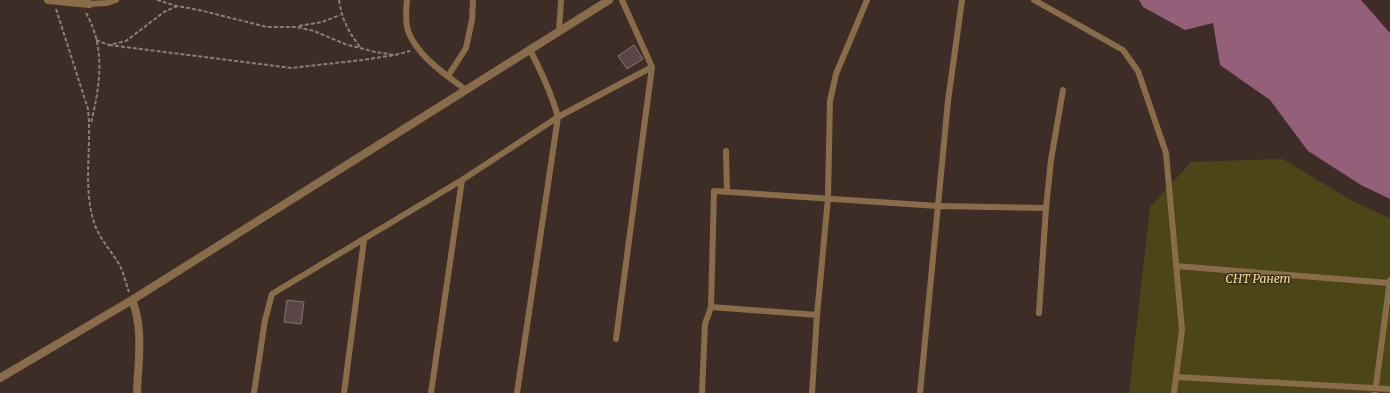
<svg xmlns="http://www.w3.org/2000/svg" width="1390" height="393" viewBox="0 0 1390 393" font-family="Merriweather,serif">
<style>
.green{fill:#4c4517}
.water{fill:#935f79}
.building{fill:#5a4646;stroke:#877171}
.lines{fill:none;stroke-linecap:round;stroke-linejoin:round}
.path{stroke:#8c7e78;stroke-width:2;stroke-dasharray:4 2;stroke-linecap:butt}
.service{stroke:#896d4a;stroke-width:6}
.minor{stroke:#896d4a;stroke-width:8}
.labels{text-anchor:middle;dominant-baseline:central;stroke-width:3;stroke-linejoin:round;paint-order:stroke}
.park-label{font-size:12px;font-style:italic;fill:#ece08c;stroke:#3e2d26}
</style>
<rect width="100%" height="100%" fill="#3e2d26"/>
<path class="green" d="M1283,159L1354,202L1390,218V393H1129L1150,207L1191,162Z"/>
<path class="water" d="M1139,0H1361L1390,33V199L1361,185L1308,151L1270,100L1220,65L1213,23L1185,30L1143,7Z"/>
<path class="building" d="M634,45L643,59L627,69L618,56Z
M287,300L304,302L301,324L284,322Z"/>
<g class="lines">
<path class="path" d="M157,0L177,6L199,10L267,27H297L314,31L345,44L375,52L395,55L410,51
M339,0C342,20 348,31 360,47
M56,9L88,109C92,145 83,183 93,219C99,240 110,248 120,266C124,274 126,284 129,292
M86,13C106,48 100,86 91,123
M299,26L322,22L340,15
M96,40L109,45L126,41L164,12L177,6
M109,45L291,68L362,60L395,55"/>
<path class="service" d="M407,0C406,10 405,21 408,31C418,57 445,74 466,90
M1034,0L1123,50L1138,71L1166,153L1182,330L1174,393
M89,4L107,3L116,0
M559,32L561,0
M448,76L466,48L472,20L473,0
M726,151L727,192
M1176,266L1389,283
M711,307L817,315
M1039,313L1046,208L1051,160L1063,90
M616,339L652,67L622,0
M1176,377L1390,389
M254,393L265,320L272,294L462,180L558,117L652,67
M344,393L364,240
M431,393L462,180
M517,393L558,117C551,92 542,73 530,50
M702,393L705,324L711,307L714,191L938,206L1046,208
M812,393L817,315L828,198L830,101L836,74L867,0
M920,393L948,101L962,0
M1375,393L1390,280"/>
<path class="minor" d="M48,0L89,4
M132,300C144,329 138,362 137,393
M0,378L132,300L609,0"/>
</g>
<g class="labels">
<g class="park-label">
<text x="1258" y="278">СНТ Ранет</text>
</g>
</g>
</svg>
